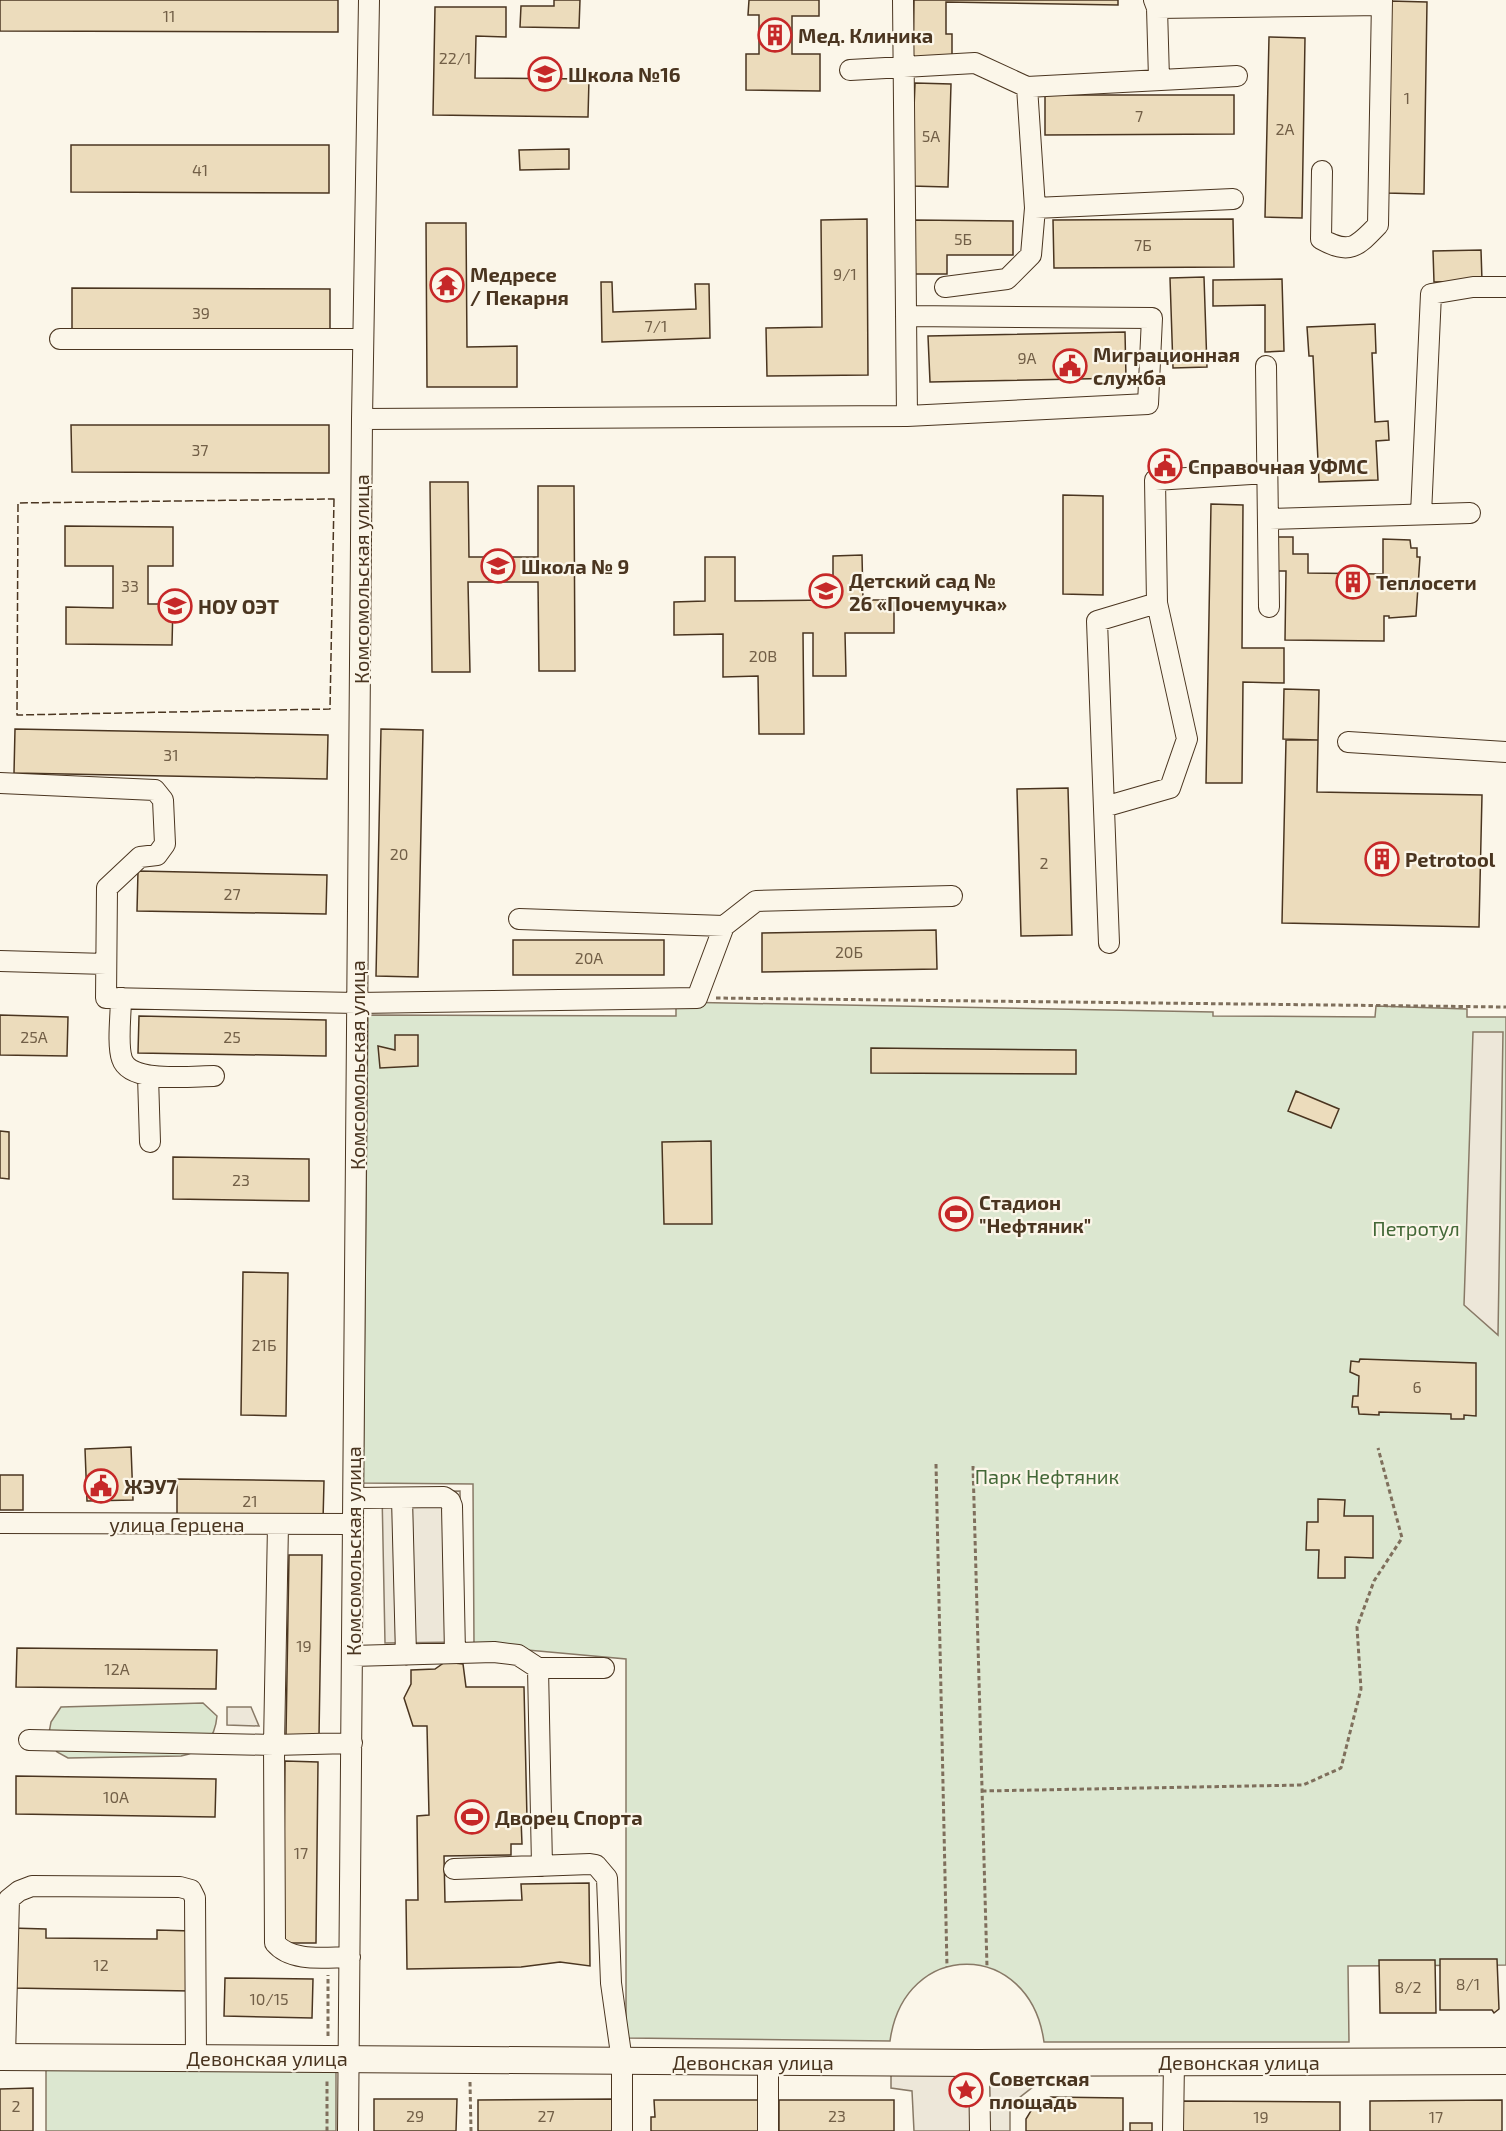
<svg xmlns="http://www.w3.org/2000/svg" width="1506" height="2131" viewBox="0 0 1506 2131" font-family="'Exo 2',sans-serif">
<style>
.green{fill:#dce7d0;stroke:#887966;stroke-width:1.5}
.parking{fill:#ede7d9;stroke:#887966;stroke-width:1.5}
.building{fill:#ecdcbc;stroke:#4a3520;stroke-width:1.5}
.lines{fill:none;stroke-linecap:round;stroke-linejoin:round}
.minor-casing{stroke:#4a3520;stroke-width:22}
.major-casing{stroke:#4a3520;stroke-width:28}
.path{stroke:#7f6f5c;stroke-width:3;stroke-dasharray:4.5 3;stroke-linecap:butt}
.minor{stroke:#fbf6e9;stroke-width:20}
.major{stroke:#fbf6e9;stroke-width:26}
.fence{stroke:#4a3520;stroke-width:1.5;stroke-dasharray:8 3;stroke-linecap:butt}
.labels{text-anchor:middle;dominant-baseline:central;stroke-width:4.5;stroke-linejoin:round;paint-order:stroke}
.number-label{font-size:16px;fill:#725f47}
.poi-label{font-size:20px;font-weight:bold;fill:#4a3520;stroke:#fbf6e9;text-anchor:start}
.street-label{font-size:20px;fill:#4a3520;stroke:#fbf6e9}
.park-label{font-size:20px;fill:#436837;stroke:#fbf6e9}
</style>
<rect width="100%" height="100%" fill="#fbf6e9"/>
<path class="green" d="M676,1002L1213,1012V1016L1375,1017L1376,1006L1467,1009V1017H1506V1965L1348,1966L1349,2042H1044C1030,1939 904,1938 890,2041L626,2038V1659L474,1645L473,1484L363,1483L368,1015L676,1016Z
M203,1703L217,1716C215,1739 203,1752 181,1756L68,1758L57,1752L48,1738L51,1722L61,1707Z
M46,2068H336V2131H46Z"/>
<path class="parking" d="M1473,1032H1503L1498,1335L1464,1305Z
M460,1491L463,1642L385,1643L382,1492Z
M227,1707H251L259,1726L227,1725Z
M891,2050L1045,2063L1043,2079L1010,2105V2131H914L912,2091L891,2088Z"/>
<path class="building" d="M0,0H338V32L0,31Z
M554,0H580L579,28L520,27L521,6H554Z
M749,0H819V16H792V54H820V91L746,90V54H759V15H748Z
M914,0H1118V5L946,2V34H952V63L913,62Z
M1389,1L1427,2L1424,194L1386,193Z
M435,7H506V37L476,36L475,78L589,79L588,117L433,115Z
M1269,37L1305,38L1302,218L1265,217Z
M915,83L951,84L948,187L911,186Z
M1045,95H1234V134L1045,135Z
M71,145H329V193L71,192Z
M569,149V169L520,170L519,150Z
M867,219L868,375L767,376L766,328L822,327L821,220Z
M1233,219L1234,267L1054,268L1053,220Z
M913,220L1013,221V255H947V274H912Z
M426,223H466L467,347L517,346V387H427Z
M1481,250L1482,281L1434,282L1433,251Z
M1204,277L1207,367L1173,368L1170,278Z
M1282,279L1284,351L1265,352V305L1213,306V280Z
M601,282H612L613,312L696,309L695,284H709L710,338L602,342Z
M72,288L330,289V336L72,335Z
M1375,324L1376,353H1372L1375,422L1388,421L1389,440L1376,441L1378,480L1319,482L1313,356H1309L1307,327Z
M1125,332L1126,378L930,382L928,336Z
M71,425H329V473L72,472Z
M430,482H468L469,557H538V486H574L575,671H539L538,582H468L470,672H432Z
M1063,495L1103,496V595L1063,594Z
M1211,504L1243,505L1242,648H1284V683L1243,682L1242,783H1206Z
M65,526L173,527V566H148V604H173L172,645L66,644V607L113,608V566H65Z
M1267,537H1293V554H1308V573L1383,574V539L1410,540L1411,548H1417V557H1420L1416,616L1389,618V616H1384V641L1285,640L1286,571H1266Z
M862,555L863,600H894V633H845L846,676H813V633H803L804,734H759L758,676L723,677V634L674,635V602L705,601V557H735V601L833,600V556Z
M1284,689L1319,690L1318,740L1283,739Z
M15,729L328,735L327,779L14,773Z
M381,729L423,730L418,977L376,976Z
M1286,740H1318L1317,792L1482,795L1479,927L1282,923Z
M1068,788L1072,935L1021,936L1017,789Z
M138,871L327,875L326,914L137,911Z
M936,930L937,969L762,972V933Z
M513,940H664V975H513Z
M0,1015L68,1017L67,1056L0,1055Z
M139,1016L326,1020V1056L138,1053Z
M395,1035H418V1066L380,1068L378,1046L395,1050Z
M871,1048L1076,1050V1074L871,1073Z
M1296,1091L1339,1109L1331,1128L1288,1111Z
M0,1131L9,1132V1179L0,1178Z
M711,1141L712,1224H664L662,1142Z
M173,1157L309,1159V1201L173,1199Z
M243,1272L288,1273L286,1416L241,1415Z
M1360,1359L1476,1363V1416L1464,1415V1419H1451V1414L1379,1412V1415L1359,1414L1358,1407H1352L1353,1396H1358L1359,1376L1350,1372L1351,1361L1359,1362Z
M131,1447L133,1500L87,1501L85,1449Z
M0,1475H23V1510H0Z
M177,1479L324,1481L323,1521L177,1519Z
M1318,1499L1345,1500L1344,1516H1373V1558L1345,1557V1578H1318L1319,1550H1306L1307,1522H1318Z
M289,1555H322L319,1736L286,1735Z
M17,1648L217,1650L216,1689L16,1687Z
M445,1662L463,1664L466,1687H524L527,1819H521L522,1844H511V1855L444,1856L445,1902L522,1900L521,1884L589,1883L590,1966L560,1962L521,1967L407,1969L406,1900H418L417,1816L429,1815L427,1726H413L404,1698L411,1684V1670L435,1669Z
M285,1761L318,1762L316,1943H283Z
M16,1776L216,1779L215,1817L16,1814Z
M11,1928L46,1929V1938L157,1939V1930L192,1931L191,1991L11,1988Z
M1440,1959H1497L1499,2009L1494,2013L1492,2010H1440Z
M1379,1960H1435L1436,2013H1380Z
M225,1978L313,1979L312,2018L224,2016Z
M33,2088V2131H0V2089Z
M1051,2097L1123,2098V2131H1026V2119L1035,2104Z
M374,2099H457L456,2131H374Z
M613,2099L614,2131H478V2100Z
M654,2100H762V2131H651V2117H655Z
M779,2100H894V2131H779Z
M1502,2100V2131H1370V2101Z
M1182,2101L1340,2102V2131H1182Z
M1130,2123H1152V2131H1130Z"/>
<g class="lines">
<defs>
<path id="minor" d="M903,0L907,416
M1154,0L1157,8L1159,79
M1157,8L1382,5
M850,70L975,63L1027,87L1237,76
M1322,171L1321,239C1350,255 1357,247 1378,225L1382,0
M1035,208L1233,199
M945,287L1007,279L1031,255L1035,208L1027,87
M60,339H363
M1266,366L1269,607
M362,419L907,416L1148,404L1152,318L906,316
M1421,514L1431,294L1473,287H1506
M1268,519L1470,513
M1348,742L1506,752
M0,783L155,790L163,800L165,844L157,855L140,857L107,888L106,998L357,1003L697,998L724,926L756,901L952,896
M1104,807L1170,788L1187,739L1157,603L1155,480L1267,473
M519,919L724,926
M1109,943L1097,621L1157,603
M0,961L106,964
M121,998C121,1014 117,1045 122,1059C130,1084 192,1076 214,1076
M148,1076L150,1142
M354,1498L444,1497L450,1501L452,1506L455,1653
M402,1498L406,1655
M0,1523L353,1524
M278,1524L274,1745L275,1943C292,1963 326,1957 350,1957
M352,1656L494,1652L518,1655L538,1668L542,1866
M538,1668H604
M29,1740L274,1745L352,1743
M454,1869L590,1864L596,1865L607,1878L611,1983L622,2061V2131
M5,2057L9,1899L19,1891L32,1886L180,1887L191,1890L195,1898L196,2058
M768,2062V2131
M979,2063L980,2131
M348,2131L362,419L369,0
M1173,2131L1174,2061"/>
<path id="major" d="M0,2057L979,2063L1506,2061"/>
</defs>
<use href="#minor" class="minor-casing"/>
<use href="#major" class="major-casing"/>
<path class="path" d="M716,998L1506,1007
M936,1464L947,1967
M973,1466L987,1967
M982,1791L1303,1785L1341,1768L1361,1689L1357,1627L1374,1581L1402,1538L1378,1448
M328,2036V1975
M470,2082L471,2131
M327,2131V2079"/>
<use href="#minor" class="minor"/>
<use href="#major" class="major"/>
<path class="fence" d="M334,499L330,709L17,715L18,503Z"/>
</g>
<defs>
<symbol id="building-ring" viewBox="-11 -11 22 22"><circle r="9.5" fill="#fbf6e9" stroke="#c62828" stroke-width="1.5"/><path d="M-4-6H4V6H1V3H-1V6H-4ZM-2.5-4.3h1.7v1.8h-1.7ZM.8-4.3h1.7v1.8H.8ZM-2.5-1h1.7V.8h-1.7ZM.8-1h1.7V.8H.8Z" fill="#c62828"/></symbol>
<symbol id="school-ring" viewBox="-11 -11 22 22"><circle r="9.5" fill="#fbf6e9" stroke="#c62828" stroke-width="1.5"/><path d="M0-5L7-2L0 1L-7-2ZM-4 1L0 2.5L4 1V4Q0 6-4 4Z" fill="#c62828"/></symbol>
<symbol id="temple-ring" viewBox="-11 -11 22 22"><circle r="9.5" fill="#fbf6e9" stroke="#c62828" stroke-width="1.5"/><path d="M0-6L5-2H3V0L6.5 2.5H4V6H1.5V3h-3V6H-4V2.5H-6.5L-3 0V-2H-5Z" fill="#c62828"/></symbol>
<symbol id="civic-ring" viewBox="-11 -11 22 22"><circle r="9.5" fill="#fbf6e9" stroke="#c62828" stroke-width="1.5"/><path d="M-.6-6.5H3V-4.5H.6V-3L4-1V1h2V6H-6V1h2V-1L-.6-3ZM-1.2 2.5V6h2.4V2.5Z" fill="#c62828"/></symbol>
<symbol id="university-ring" viewBox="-11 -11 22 22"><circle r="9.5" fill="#fbf6e9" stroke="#c62828" stroke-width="1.5"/><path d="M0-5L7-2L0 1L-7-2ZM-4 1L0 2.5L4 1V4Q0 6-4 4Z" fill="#c62828"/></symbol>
<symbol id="stadium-ring" viewBox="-11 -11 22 22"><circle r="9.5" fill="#fbf6e9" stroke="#c62828" stroke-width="1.5"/><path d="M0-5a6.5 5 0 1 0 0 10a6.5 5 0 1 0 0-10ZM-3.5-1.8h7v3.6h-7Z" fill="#c62828"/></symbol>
<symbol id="sight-ring" viewBox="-11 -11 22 22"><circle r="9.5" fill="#fbf6e9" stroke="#c62828" stroke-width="1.5"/><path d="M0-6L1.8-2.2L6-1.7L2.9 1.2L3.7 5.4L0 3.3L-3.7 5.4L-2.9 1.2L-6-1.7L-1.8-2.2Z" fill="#c62828"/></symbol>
</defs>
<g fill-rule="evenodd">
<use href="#building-ring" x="756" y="16" width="38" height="38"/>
<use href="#school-ring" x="526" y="55" width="38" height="38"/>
<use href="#temple-ring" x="428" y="266" width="38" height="38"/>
<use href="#civic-ring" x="1051" y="347" width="38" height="38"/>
<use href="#civic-ring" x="1146" y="447" width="38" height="38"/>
<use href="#school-ring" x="479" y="547" width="38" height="38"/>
<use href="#building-ring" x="1334" y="563" width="38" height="38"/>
<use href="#school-ring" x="807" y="572" width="38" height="38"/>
<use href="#university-ring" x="156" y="587" width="38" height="38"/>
<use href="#building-ring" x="1363" y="840" width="38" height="38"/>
<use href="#stadium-ring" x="937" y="1195" width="38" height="38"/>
<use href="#civic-ring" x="82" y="1467" width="38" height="38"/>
<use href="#stadium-ring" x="453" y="1798" width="38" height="38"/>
<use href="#sight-ring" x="947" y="2071" width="38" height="38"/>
</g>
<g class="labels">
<g class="number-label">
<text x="169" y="15">11</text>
<text x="455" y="57">22/1</text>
<text x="1407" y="97">1</text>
<text x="1139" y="115">7</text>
<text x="1285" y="128">2А</text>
<text x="931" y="135">5А</text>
<text x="200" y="169">41</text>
<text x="963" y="238">5Б</text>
<text x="1143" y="244">7Б</text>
<text x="845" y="273">9/1</text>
<text x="201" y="312">39</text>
<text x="656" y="325">7/1</text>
<text x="1027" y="357">9А</text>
<text x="200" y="449">37</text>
<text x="130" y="585">33</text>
<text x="763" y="655">20В</text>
<text x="171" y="754">31</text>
<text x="399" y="853">20</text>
<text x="1044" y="862">2</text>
<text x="232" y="893">27</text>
<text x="849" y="951">20Б</text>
<text x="589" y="957">20А</text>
<text x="34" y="1036">25А</text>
<text x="232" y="1036">25</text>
<text x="241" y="1179">23</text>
<text x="264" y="1344">21Б</text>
<text x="1417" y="1386">6</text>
<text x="250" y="1500">21</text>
<text x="304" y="1645">19</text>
<text x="117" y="1668">12А</text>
<text x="116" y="1796">10А</text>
<text x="301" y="1852">17</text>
<text x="101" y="1964">12</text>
<text x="1468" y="1983">8/1</text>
<text x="1408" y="1986">8/2</text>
<text x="269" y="1998">10/15</text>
<text x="16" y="2105">2</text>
<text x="415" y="2115">29</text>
<text x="546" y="2115">27</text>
<text x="837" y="2115">23</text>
<text x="1261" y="2116">19</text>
<text x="1436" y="2116">17</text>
</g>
<g class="poi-label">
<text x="798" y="35">Мед. Клиника</text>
<text x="568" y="74">Школа №16</text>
<text x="470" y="274">Медресе<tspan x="470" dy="23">/ Пекарня</tspan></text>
<text x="1093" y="354">Миграционная<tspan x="1093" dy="23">служба</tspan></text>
<text x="1188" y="466">Справочная УФМС</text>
<text x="521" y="566">Школа № 9</text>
<text x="849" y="580">Детский сад №<tspan x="849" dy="23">26 «Почемучка»</tspan></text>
<text x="1376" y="582">Теплосети</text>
<text x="198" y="606">НОУ ОЭТ</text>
<text x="1405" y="859">Petrotool</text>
<text x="979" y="1202">Стадион<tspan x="979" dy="23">"Нефтяник"</tspan></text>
<text x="124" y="1486">ЖЭУ7</text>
<text x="495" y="1817">Дворец Спорта</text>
<text x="989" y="2078">Советская<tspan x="989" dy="23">площадь</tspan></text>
</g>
<g class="street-label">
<text transform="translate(361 579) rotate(-90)">Комсомольская улица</text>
<text transform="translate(357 1065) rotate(-90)">Комсомольская улица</text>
<text x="177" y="1524">улица Герцена</text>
<text transform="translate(353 1551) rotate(-90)">Комсомольская улица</text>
<text x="267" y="2058">Девонская улица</text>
<text x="753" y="2062">Девонская улица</text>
<text x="1239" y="2062">Девонская улица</text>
</g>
<g class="park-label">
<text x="1416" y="1228">Петротул</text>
<text x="1047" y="1476">Парк Нефтяник</text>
</g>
</g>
</svg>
